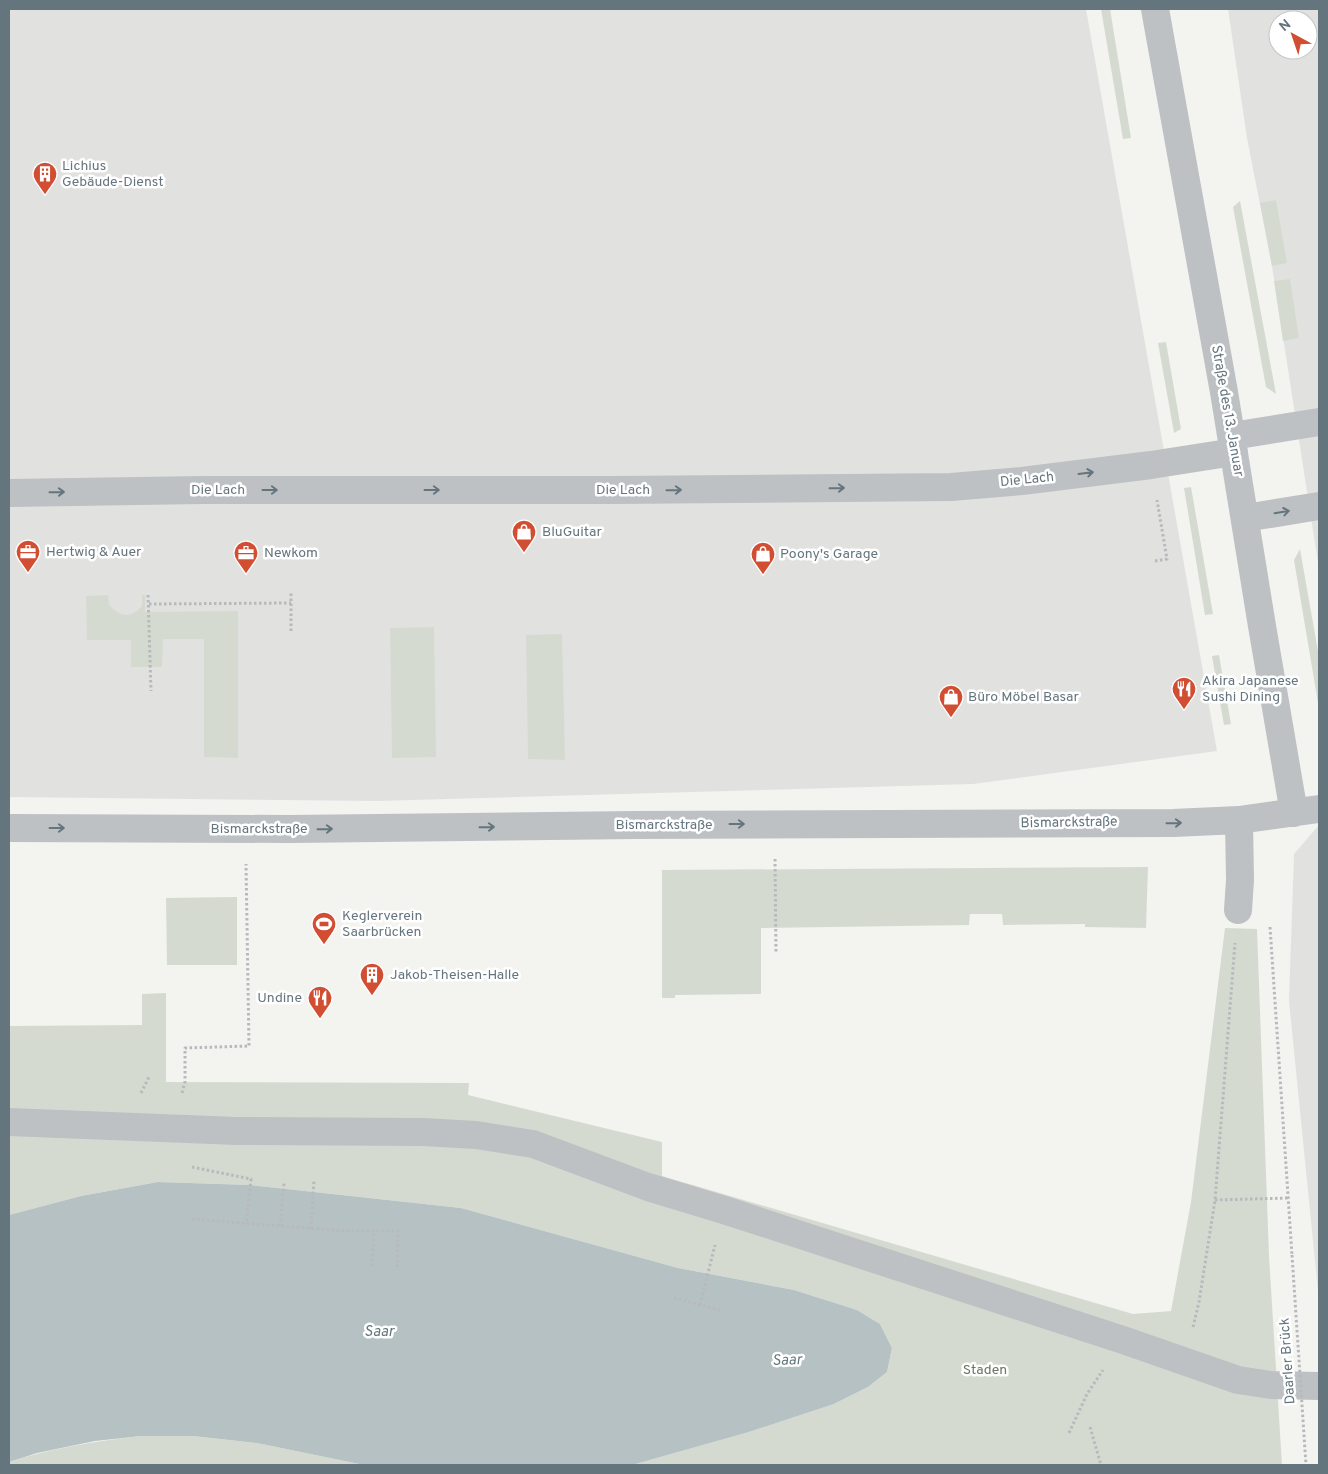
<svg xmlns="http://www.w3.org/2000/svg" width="1328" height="1474" viewBox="0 0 1328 1474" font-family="Overpass,sans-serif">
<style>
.built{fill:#e1e2e0;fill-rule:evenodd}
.green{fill:#d5dad1}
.water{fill:#b6c1c4}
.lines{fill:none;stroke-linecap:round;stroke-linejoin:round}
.path{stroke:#b7babc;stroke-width:3;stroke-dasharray:2.5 2.5;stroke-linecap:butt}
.minor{stroke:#bdc1c4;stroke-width:28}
.path-bridge{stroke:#b7babc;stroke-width:3;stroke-dasharray:2.5 2.5;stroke-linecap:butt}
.oneway{stroke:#65757e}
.labels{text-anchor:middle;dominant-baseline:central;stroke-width:5;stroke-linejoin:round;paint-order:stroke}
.poi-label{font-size:14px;fill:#65757e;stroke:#fff;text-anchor:start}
.street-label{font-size:14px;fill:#65757e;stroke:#fff}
.park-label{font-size:14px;fill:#687663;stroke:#fff}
.water-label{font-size:15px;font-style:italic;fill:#61767b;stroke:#fff}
</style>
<rect width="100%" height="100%" fill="#f3f3f0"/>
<path class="built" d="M9,9H1086L1217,751L973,784L378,801L9,797Z
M1228,9H1319V569L1272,266L1247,138ZM1278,20H1308V50H1278Z
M1319,825V1301L1289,1001L1294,854Z"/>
<path class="green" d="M1101,9H1110L1131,138L1123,139Z
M1276,200L1287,263L1272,266L1260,203Z
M1240,201L1276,394L1266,387L1233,207Z
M1290,279L1299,338L1283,341L1274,281Z
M1166,342L1181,429L1174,433L1158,343Z
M1191,487L1213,614L1205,615L1184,488Z
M1300,549L1319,657V709L1294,560Z
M108,595L109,605C121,617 130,619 142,606V595H145V612L238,611V758L204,757V639H163L162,667H131V640H87L86,596Z
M434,627L436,757L392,758L390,628Z
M562,634L565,760L528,759L526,635Z
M1219,655L1231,724L1224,725L1212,656Z
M1148,867L1146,928L1085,927V924L1003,925L1002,914H970L969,925L761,928V994L675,995V998H662V870Z
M237,897V965H167L166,898Z
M1225,928L1257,929L1269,1256L1282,1465H632L749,1432L834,1404L868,1387L887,1372L892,1348L880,1324L857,1310L794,1290L678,1268L461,1208L250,1185L158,1182L81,1196L9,1215V1026L142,1025V994L166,993V1082L469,1083L468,1095L662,1142V1176L1133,1314L1171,1311L1191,1202Z
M141,1436H193L257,1443L364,1465H9V1462C52,1448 96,1441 141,1436Z"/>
<path class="water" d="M158,1182L250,1185L461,1208L678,1268L794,1290L857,1310L880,1324L892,1348L887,1372L868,1387L834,1404L749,1432L632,1465H364L257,1443L193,1436H141L95,1441L37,1453L9,1462V1215L81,1196Z"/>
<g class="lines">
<path class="path" d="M1155,561L1167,559L1157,500
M148,595L151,691
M149,604L291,603
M291,631V593
M775,859L776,954
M1270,927L1292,1255
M141,1093L149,1077
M182,1093L185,1082V1048L249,1046L246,864
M192,1167L251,1179L246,1224
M1215,1200L1289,1198
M192,1219L344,1231H398L397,1267
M280,1226L284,1183
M311,1229L314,1180
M372,1266L374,1230
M674,1298L721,1310
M700,1305L715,1245
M1193,1327L1199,1302L1215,1200L1235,943
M1090,1427L1101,1465
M1069,1433L1087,1394L1103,1370"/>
<path class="minor" d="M1155,9L1224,392L1262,626L1294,813
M1232,436L1319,422
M9,493L203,490H612L951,487L1022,481L1151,465L1234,452
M1245,518L1319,506
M9,828L290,829L635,825L1173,823L1239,820L1319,809
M1238,910L1240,880L1239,820
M9,1122L237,1131L423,1132L476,1135L533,1144L648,1187L724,1210L1123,1340L1238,1380L1271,1385L1319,1386"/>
<path class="path-bridge" d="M1292,1255L1306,1465"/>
</g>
<defs><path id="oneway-shaft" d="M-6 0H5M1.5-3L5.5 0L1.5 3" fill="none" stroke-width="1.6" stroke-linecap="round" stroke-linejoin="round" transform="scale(1.25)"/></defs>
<g class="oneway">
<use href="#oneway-shaft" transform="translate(1086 473) rotate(-7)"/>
<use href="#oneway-shaft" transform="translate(837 488) rotate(-1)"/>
<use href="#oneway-shaft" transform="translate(270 490)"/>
<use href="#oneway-shaft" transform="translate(432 490)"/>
<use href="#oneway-shaft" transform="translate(674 490) rotate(-1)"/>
<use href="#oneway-shaft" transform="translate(57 492) rotate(-1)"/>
<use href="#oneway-shaft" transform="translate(1282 512) rotate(-9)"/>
<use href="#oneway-shaft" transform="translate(1174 823) rotate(-1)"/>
<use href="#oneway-shaft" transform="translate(737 824)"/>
<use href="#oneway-shaft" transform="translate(487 827) rotate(-1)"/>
<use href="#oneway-shaft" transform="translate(57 828)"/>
<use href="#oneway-shaft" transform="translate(325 829) rotate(-1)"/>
</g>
<defs>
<symbol id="building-pin" viewBox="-11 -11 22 30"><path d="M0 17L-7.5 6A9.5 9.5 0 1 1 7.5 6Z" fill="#d14e33" stroke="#fff"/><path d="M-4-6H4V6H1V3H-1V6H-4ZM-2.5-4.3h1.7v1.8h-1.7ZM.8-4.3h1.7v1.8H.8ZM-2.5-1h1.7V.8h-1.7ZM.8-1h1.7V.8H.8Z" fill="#fff"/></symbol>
<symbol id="shop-pin" viewBox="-11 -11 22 30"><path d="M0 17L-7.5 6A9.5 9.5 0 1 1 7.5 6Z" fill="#d14e33" stroke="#fff"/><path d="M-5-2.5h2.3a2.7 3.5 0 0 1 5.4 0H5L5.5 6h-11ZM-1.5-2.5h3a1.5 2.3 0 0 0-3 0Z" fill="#fff"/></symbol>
<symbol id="office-pin" viewBox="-11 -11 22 30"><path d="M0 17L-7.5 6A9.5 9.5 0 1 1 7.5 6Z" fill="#d14e33" stroke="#fff"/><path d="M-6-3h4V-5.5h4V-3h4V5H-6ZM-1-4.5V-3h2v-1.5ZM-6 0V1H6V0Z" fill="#fff"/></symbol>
<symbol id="restaurant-pin" viewBox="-11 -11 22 30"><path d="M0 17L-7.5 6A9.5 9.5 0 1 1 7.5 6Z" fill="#d14e33" stroke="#fff"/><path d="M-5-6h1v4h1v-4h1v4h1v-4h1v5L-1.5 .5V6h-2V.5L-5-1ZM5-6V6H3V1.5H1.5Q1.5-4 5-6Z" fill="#fff"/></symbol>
<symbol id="stadium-pin" viewBox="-11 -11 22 30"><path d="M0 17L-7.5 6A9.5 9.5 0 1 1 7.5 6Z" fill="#d14e33" stroke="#fff"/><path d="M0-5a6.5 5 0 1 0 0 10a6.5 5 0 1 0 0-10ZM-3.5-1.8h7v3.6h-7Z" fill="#fff"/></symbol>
</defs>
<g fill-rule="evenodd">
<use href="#building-pin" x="31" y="160" width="28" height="38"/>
<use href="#shop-pin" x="510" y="518" width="28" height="38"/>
<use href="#office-pin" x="14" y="538" width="28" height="38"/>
<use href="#office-pin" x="232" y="539" width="28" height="38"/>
<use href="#shop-pin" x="749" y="540" width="28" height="38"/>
<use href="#restaurant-pin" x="1170" y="675" width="28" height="38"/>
<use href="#shop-pin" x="937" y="683" width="28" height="38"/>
<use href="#stadium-pin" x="310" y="910" width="28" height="38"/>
<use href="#building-pin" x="358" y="961" width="28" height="38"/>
<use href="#restaurant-pin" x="306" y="984" width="28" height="38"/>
</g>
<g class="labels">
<g class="poi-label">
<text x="62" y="166">Lichius<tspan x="62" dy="16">Gebäude-Dienst</tspan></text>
<text x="542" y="532">BluGuitar</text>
<text x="46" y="552">Hertwig &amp; Auer</text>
<text x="264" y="553">Newkom</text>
<text x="780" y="554">Poony's Garage</text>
<text x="1202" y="681">Akira Japanese<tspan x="1202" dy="16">Sushi Dining</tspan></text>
<text x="968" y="697">Büro Möbel Basar</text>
<text x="342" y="916">Keglerverein<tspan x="342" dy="16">Saarbrücken</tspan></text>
<text x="390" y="975">Jakob-Theisen-Halle</text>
<text x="302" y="998" text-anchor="end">Undine</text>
</g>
<g class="street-label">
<text transform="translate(1227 411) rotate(80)">Straße des 13. Januar</text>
<text transform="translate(1027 480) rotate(-6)">Die Lach</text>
<text x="218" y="490">Die Lach</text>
<text x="623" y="490">Die Lach</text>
<text transform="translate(1069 823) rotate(-1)">Bismarckstraße</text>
<text x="664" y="825">Bismarckstraße</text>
<text x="259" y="829">Bismarckstraße</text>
<text transform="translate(1288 1361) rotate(-94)">Daarler Brück</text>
</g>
<g class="park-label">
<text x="985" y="1370">Staden</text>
</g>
<g class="water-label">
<text x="379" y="1332">Saar</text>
<text transform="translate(787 1361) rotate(-2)">Saar</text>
</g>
</g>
<rect width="1328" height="1474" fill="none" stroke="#65757e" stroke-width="20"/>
<g transform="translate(1293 35) rotate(320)"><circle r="24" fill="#ffffff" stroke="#c1c8cb"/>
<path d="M0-4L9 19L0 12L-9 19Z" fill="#d14e33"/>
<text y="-8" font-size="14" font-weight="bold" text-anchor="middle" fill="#65757e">N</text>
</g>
</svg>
